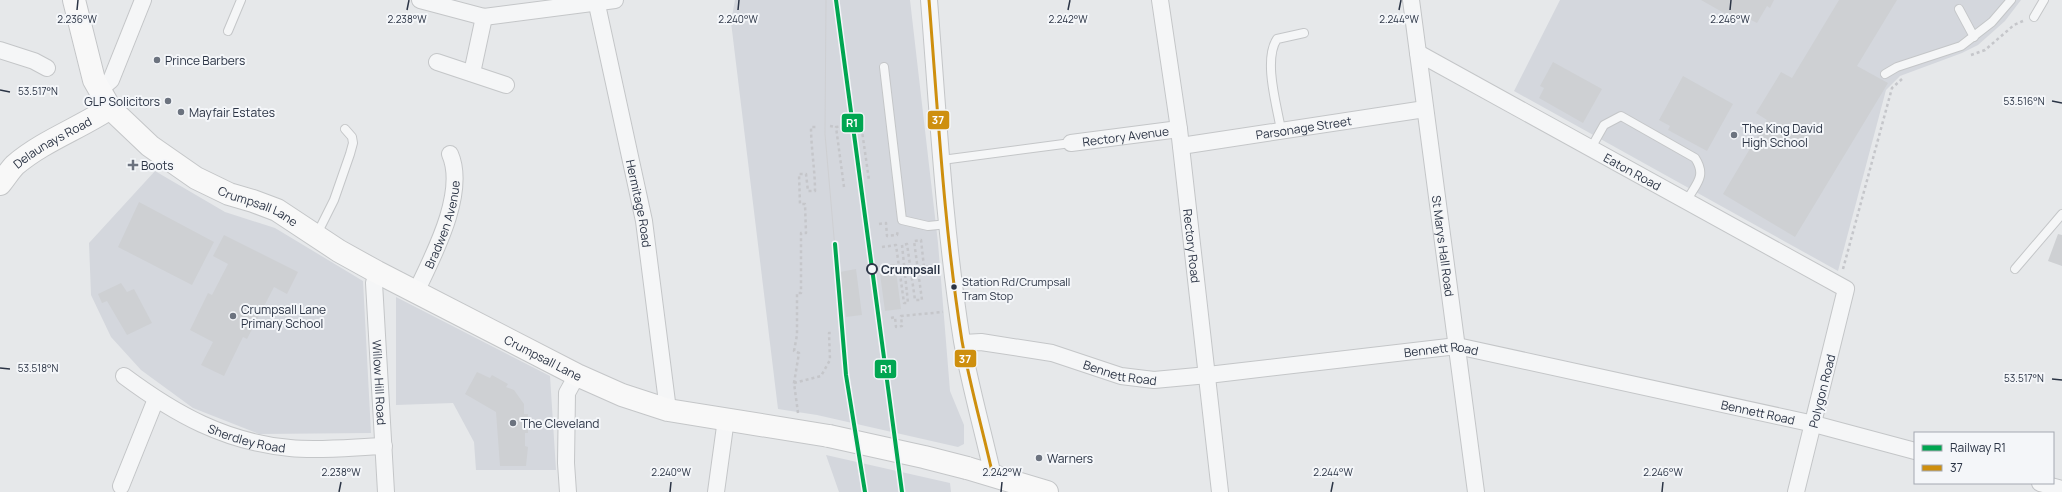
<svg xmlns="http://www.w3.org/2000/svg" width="2062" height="492" viewBox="0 0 2062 492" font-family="Manrope,sans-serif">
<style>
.built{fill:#d4d7dd}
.building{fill:#ced0d3}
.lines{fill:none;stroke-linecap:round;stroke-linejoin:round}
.lane-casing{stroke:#c4c6c8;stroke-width:10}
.street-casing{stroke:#c4c6c8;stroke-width:18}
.secondary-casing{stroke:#c4c6c8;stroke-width:24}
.path{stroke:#c5c6ca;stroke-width:2.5;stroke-dasharray:3 3;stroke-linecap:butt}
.lane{stroke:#f5f6f7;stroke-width:8}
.street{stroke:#f5f6f7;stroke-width:16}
.secondary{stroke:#f8f8f8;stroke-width:22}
.tram{stroke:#cecfd2;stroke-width:1}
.secondary-bridge-casing{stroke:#c4c6c8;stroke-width:24;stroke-linecap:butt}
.secondary-bridge{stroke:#f8f8f8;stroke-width:22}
.bus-1-casing{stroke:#f4f6f9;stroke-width:6}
.bus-1{stroke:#ce8f0e;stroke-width:3}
.rail-1-casing{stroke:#f4f6f9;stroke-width:7}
.rail-1{stroke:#00a651;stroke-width:4}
.ticks{fill:none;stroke:#2b3445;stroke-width:1.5}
.poi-dot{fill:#6c737f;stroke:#f4f6f9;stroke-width:1.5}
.stop-dot{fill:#f4f6f9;stroke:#2b3445;stroke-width:2}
.bus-dot{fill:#2b3445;stroke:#f4f6f9;stroke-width:1.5}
.labels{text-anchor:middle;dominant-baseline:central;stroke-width:4;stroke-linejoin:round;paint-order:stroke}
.bus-label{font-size:11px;fill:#2b3445;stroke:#f4f6f9;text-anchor:start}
.poi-label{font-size:12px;fill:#2b3445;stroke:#f4f6f9;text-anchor:start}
.street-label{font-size:12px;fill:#2b3445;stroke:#f4f6f9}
.stop-label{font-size:12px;font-weight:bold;fill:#2b3445;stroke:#f4f6f9;text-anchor:start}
.ticks-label{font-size:10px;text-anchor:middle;fill:#2b3445;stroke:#f4f6f9;stroke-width:4;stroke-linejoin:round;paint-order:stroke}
.line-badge{stroke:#f4f6f9;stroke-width:1.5}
.badge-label{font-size:11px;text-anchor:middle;font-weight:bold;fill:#fff}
</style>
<rect width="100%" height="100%" fill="#e6e8ea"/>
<path class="built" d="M735,0H910L938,243L950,391L964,425V444L958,447L817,415L778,409L731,22Z
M1560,0H2021L2005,21L1978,45L1962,53L1900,76L1886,90L1838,271L1514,91Z
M155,171L225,212L275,228L363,281L371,433L259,434L193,408L141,370L111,337L91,295L89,243Z
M396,297L550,376L556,470H476L474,442L453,403L396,405Z
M826,455L950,483L951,492H839Z"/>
<path class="building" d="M1701,0H1774L1770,8L1767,6L1757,23L1751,20L1747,26Z
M1839,0H1897L1857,66L1888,83L1795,237L1723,194L1767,120L1756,113L1781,72L1792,78Z
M1553,62L1602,89L1583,123L1539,98L1544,88L1540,86Z
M1683,76L1733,104L1707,151L1668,130L1670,126L1659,120Z
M139,202L214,242L192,285L118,247Z
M2058,234L2062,235V266L2048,261Z
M224,235L298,272L287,294L274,287L247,339L243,337L224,376L201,365L213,342L190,330L208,293L212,295L228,264L213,256Z
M895,264L901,309L885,311L879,266Z
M856,269L862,315L846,317L840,272Z
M121,283L127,292L134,289L152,323L127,335L107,301L102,303L98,294Z
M477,372L490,378L492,375L508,384L506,387L514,390L524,404V414H528V433H525V446L528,447L526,466H500L496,412L465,394Z"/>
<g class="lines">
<defs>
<path id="lane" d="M1959,9L1974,37
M2034,17L2044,0
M228,31L241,0
M884,67L902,220L928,226L948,224
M1885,74L1897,67L1961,46L1992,22L2011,0
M1281,130C1277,106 1263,60 1277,39L1304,33
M1591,148L1604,125L1621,116L1695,158C1707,176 1696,184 1687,200
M942,160L1071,143
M317,234L334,200L350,154L353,143L352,137L345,129
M2015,269L2062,214"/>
<g id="street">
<path d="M420,0L484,17L615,0"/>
<path id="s1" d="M596,0L644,221L668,410"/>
<path d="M929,0C938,113 944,228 962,341C970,386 983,431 993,476"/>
<path id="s2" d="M1160,0L1179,129L1220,492"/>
<path id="s3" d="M1411,0L1476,492"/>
<path d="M0,50L34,61L47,68"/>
<path id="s4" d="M1418,53L1846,289L1796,492"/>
<path d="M437,62L506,85"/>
<path d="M472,73L484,17"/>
<path d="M99,90L111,80L143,0"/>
<path id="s5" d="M1071,143L1179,129"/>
<path id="s6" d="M1181,146L1425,109"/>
<path id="s7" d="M377,272L374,283L386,492"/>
<path id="s8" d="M416,292C433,256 467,193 450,154"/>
<path id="s9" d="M963,343L981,342L1052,353L1121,376L1154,380L1208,375L1457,346L1814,424L1915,451"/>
<path id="s10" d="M124,376C175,414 225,442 290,448C321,451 353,447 384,446"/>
<path d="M2040,483L2062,489"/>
<path d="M121,486L156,399"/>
<path d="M568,492L566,463L567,393L577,375"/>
<path d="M716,492L726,419"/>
</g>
<g id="secondary">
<path id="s11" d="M74,0L94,80L110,108L150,146L196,178L229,194L253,201L277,210L339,251L377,272L577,375L622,395L668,410L829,436"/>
<path id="s12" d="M0,184C5,178 10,170 15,165C43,141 80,128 110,108"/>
<path d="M967,468L1047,492"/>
</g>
</defs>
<use href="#lane" class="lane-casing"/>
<use href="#street" class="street-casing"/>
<use href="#secondary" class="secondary-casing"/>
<path class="path" d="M1971,55L1985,50L2014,25L2023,21
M830,126L836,127
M844,187L836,127L861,124L869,180
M879,224L886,223L887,236L897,235L898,230
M882,247L896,245L904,303H908L902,245L907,244L915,300H922L914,241L921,240L924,267L936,266
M1843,269L1892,88L1902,79
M891,318L895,317L896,327L902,326L901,316L943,312
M794,383L821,376L830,360L829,333H833
M798,413L794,383L799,353L794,351L797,335V293H801V233H806L805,204H800L799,174H806L808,191H815C815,169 811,148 811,127H816"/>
<use href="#lane" class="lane"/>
<use href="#street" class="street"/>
<use href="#secondary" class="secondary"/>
<path class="tram" d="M826,0L825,134L846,375L865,492"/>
<defs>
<path id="secondary-bridge" d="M829,436L924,457L967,468"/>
</defs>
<use href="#secondary-bridge" class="secondary-bridge-casing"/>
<use href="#secondary-bridge" class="secondary-bridge"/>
<defs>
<path id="bus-1" d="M929,0C938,113 944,228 962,341C970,386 983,431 993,476"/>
</defs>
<use href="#bus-1" class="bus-1-casing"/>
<use href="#bus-1" class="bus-1"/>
<defs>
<path id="rail-1" d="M836,0L902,492
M835,244L846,375L865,492"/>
</defs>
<use href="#rail-1" class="rail-1-casing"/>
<use href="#rail-1" class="rail-1"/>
</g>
<path class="ticks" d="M77,10L78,0M407,10L409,0M738,10L739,0M1068,10L1070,0M1399,10L1401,0M1730,10L1731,0M0,90L10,92M2052,101L2062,103M0,368L10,369M2052,379L2062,380M339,492L341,482M670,492L671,482M1001,492L1002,482M1331,492L1333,482M1662,492L1663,482"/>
<g class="poi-dot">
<circle cx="157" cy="60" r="4"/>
<circle cx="168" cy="101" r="4"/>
<circle cx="181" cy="112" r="4"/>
<circle cx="1734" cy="135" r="4"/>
<path d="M131 159h4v4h4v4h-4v4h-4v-4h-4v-4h4z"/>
<circle cx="233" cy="316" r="4"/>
<circle cx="513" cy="423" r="4"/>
<circle cx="1039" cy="458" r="4"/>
</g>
<circle class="stop-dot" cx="872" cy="269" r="5"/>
<circle class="bus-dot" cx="954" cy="287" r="3.5"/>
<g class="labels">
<g class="bus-label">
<text x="962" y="281">Station Rd/Crumpsall<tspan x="962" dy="14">Tram Stop</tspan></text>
</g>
<g class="poi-label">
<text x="165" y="60">Prince Barbers</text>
<text x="160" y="101" text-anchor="end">GLP Solicitors</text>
<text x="189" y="112">Mayfair Estates</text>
<text x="1742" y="128">The King David<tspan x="1742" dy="14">High School</tspan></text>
<text x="141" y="165">Boots</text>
<text x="241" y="309">Crumpsall Lane<tspan x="241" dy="14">Primary School</tspan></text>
<text x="521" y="423">The Cleveland</text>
<text x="1047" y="458">Warners</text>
</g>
<g class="street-label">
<text stroke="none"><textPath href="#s6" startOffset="124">Parsonage Street</textPath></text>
<text stroke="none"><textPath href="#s5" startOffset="55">Rectory Avenue</textPath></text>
<text stroke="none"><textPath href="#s12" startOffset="68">Delaunays Road</textPath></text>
<text stroke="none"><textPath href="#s4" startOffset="245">Eaton Road</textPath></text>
<text stroke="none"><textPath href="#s1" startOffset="208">Hermitage Road</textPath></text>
<text stroke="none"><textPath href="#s11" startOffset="294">Crumpsall Lane</textPath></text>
<text stroke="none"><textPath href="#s8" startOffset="73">Bradwen Avenue</textPath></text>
<text stroke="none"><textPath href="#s2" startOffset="248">Rectory Road</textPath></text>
<text stroke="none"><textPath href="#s3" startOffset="248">St Marys Hall Road</textPath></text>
<text stroke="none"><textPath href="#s9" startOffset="485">Bennett Road</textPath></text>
<text stroke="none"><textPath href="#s11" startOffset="618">Crumpsall Lane</textPath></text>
<text stroke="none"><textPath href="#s9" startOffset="161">Bennett Road</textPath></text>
<text stroke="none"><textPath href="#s7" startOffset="111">Willow Hill Road</textPath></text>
<text transform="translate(1822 391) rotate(-76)">Polygon Road</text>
<text stroke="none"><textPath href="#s9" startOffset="809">Bennett Road</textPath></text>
<text stroke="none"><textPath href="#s10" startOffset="139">Sherdley Road</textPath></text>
</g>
<g class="stop-label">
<text x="881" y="269">Crumpsall</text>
</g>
</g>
<g class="ticks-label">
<text x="77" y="23">2.236°W</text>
<text x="407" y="23">2.238°W</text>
<text x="738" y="23">2.240°W</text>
<text x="1068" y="23">2.242°W</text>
<text x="1399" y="23">2.244°W</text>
<text x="1730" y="23">2.246°W</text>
<text x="38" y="95">53.517°N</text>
<text x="2024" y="105">53.516°N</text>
<text x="38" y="372">53.518°N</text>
<text x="2024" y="382">53.517°N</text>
<text x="341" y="476">2.238°W</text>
<text x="671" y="476">2.240°W</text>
<text x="1002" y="476">2.242°W</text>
<text x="1333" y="476">2.244°W</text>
<text x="1663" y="476">2.246°W</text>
</g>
<g class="line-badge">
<rect x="927" y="110" width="23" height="20" rx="4" fill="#ce8f0e"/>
<rect x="841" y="113" width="23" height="20" rx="4" fill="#00a651"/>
<rect x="954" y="349" width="23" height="19" rx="4" fill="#ce8f0e"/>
<rect x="874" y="359" width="23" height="20" rx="4" fill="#00a651"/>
</g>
<g class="badge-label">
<text x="938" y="124">37</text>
<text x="852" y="127">R1</text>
<text x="965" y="363">37</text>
<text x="886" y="373">R1</text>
</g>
<rect x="1914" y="432" width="140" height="52" fill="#f4f6f9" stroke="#a4a8b1"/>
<rect x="1922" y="445" width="20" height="6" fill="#00a651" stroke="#a4a8b1"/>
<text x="1950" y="452" font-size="12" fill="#2b3445">Railway R1</text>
<rect x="1922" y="465" width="20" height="6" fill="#ce8f0e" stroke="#a4a8b1"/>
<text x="1950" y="472" font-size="12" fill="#2b3445">37</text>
</svg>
